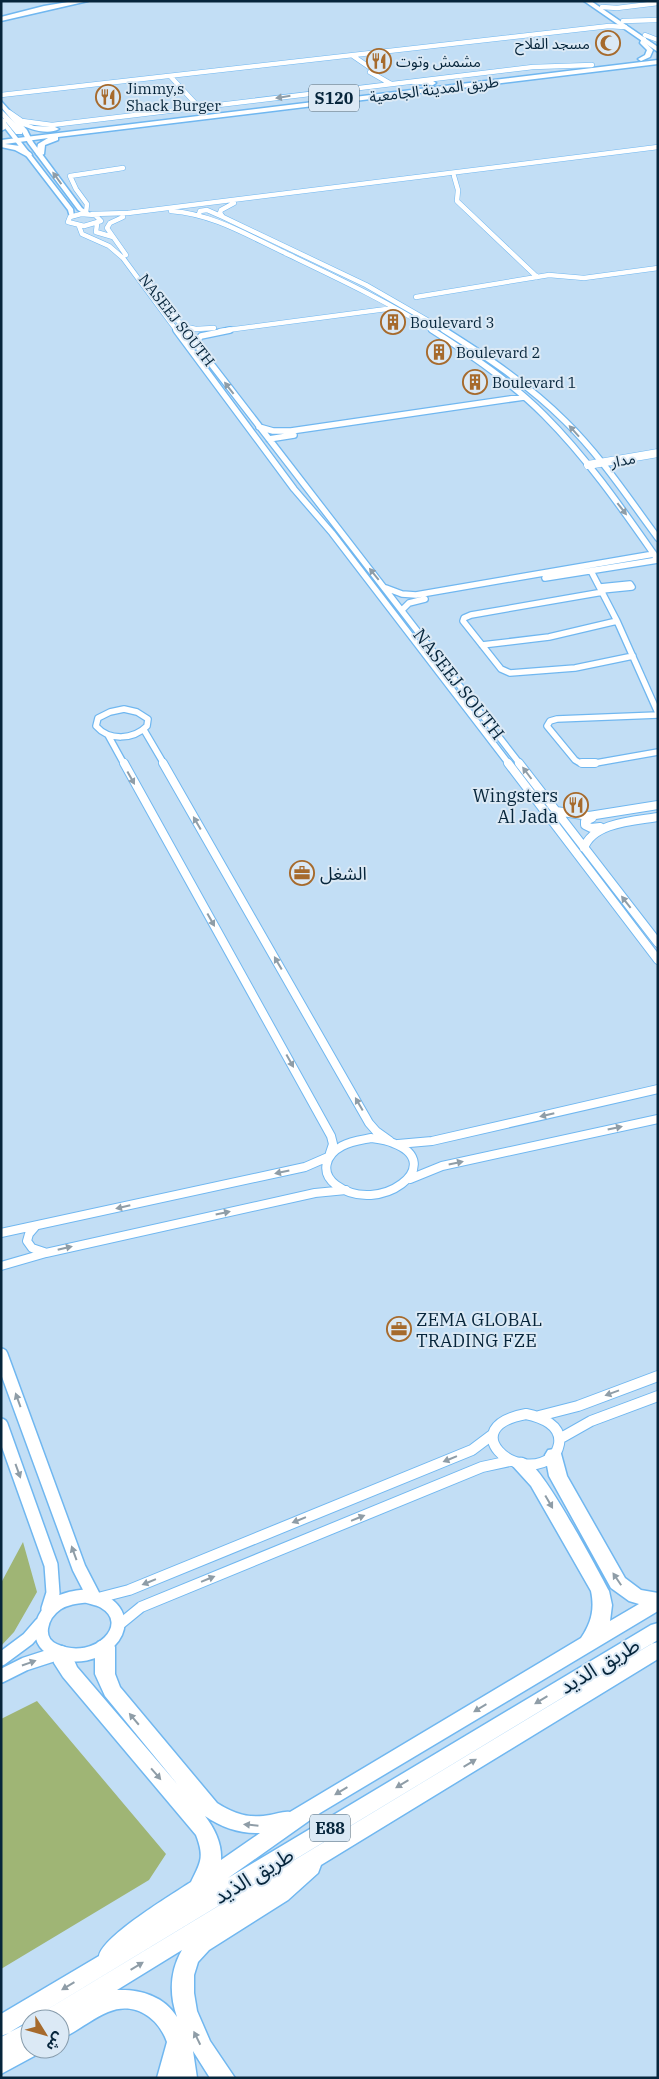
<svg xmlns="http://www.w3.org/2000/svg" width="659" height="2079" viewBox="0 0 659 2079" font-family="'IBM Plex Serif','Noto Sans Arabic',serif">
<style>
.green{fill:#9fb575}
.lines{fill:none;stroke-linecap:round;stroke-linejoin:round}
.minor-far3-casing{stroke:#70b7f0;stroke-width:5.5}
.minor-far2-casing{stroke:#70b7f0;stroke-width:8}
.minor-far1-casing{stroke:#70b7f0;stroke-width:10}
.minor-casing{stroke:#70b7f0;stroke-width:12}
.tertiary-far1-casing{stroke:#70b7f0;stroke-width:9}
.tertiary-casing{stroke:#70b7f0;stroke-width:16}
.secondary-casing{stroke:#70b7f0;stroke-width:3}
.primary-casing{stroke:#70b7f0;stroke-width:3}
.motorway-casing{stroke:#70b7f0;stroke-width:3}
.minor-far3{stroke:#fff;stroke-width:4.5}
.minor-far2{stroke:#fff;stroke-width:5.5}
.minor-far1{stroke:#fff;stroke-width:8}
.minor{stroke:#fff;stroke-width:10}
.tertiary-far1{stroke:#fff;stroke-width:8}
.tertiary{stroke:#fff;stroke-width:13}
.secondary{fill:#fff;fill-rule:evenodd}
.primary{fill:#fff;fill-rule:evenodd}
.motorway{fill:#fff;fill-rule:evenodd}
.oneway{fill:#8f9da7}
.labels{text-anchor:middle;dominant-baseline:central;stroke-width:4;stroke-linejoin:round;paint-order:stroke}
.far-poi-label{font-size:15px;fill:#06253b;stroke:#dbe9f5;text-anchor:start}
.far-street-label{font-size:15px;fill:#06253b;stroke:#dbe9f5}
.shield{fill:#dbe9f5;stroke:#466073;stroke-width:1}
.shield-label{font-size:16px;font-weight:bold;fill:#06253b}
.street-label{font-size:18px;fill:#06253b;stroke:#dbe9f5}
.poi-label{font-size:18px;fill:#06253b;stroke:#dbe9f5;text-anchor:start}
.near-street-label{font-size:21px;fill:#06253b;stroke:#dbe9f5}
</style>
<rect width="100%" height="100%" fill="#c2def5"/>
<path class="green" d="M23,1542L37,1592L14,1632L1,1646V1583Z
M37,1701L166,1854L149,1880L1,1969V1719Z"/>
<g class="lines">
<defs>
<path id="minor-far3" d="M602,7L617,8L658,3
M623,21L658,20
M645,35L658,40
M353,56L372,69
M370,72L391,84
M171,77L196,104L202,106
M1,95L609,26L625,27
M9,112L22,121L52,125L533,67L592,65
M454,176L458,190L457,201L537,277
M234,203L221,210L220,213L223,217L366,285L446,331
M171,211C212,214 245,234 281,251C333,276 385,300 434,331
M86,213L87,204L76,189L70,176L123,168
M81,214L95,215L101,221L84,226L68,222L70,217Z
M92,214L128,213L658,147
M199,214L200,211L207,210L223,217
M123,217L110,223L107,228L126,255
M97,224L96,232L113,237
M79,226L82,234L109,246L123,258L177,331
M147,281L186,331
M416,297L549,275L584,278L658,268
M182,326L196,329L214,328
M220,331L394,308"/>
<path id="minor-far2" d="M176,330L294,489L332,533L509,764
M185,330L520,764
M432,330C471,355 511,382 544,415C588,459 623,510 658,560
M444,330C487,357 529,385 565,421C600,455 629,499 658,538
M195,343L201,336L230,330
M259,427L273,431H291L524,397
M269,439L294,435
M591,571L617,621L658,713
M545,578L658,560
M600,587L630,584L632,587L602,590
M386,588L402,594L416,595L654,554
M603,592L471,615L464,618L463,621L501,669L510,673L575,668L633,656
M402,610L409,603L425,599
M482,645L549,637L617,621
M124,709L137,712L148,719L147,726C133,740 109,741 96,726L98,718L110,712Z
M658,715L557,719L550,721L547,726L575,760L580,763L590,764L658,752
M144,730L164,764
M108,735L124,764"/>
<path id="minor-far1" d="M124,763L331,1136L333,1144L330,1153
M163,763L369,1123L376,1131L390,1141
M508,763L658,960
M519,763L658,943
M582,763H595
M556,811L589,816L658,805
M592,818L585,821V825L591,828L600,827
M584,848C593,822 635,821 658,817
M371,1138C378,1139 387,1140 393,1143C449,1164 379,1217 336,1185C320,1173 325,1155 342,1146C351,1141 361,1140 371,1138Z
M398,1144L432,1141L658,1089
M410,1179L442,1166L658,1119
M35,1227L29,1234L27,1241L32,1248L44,1252
M1,1233L305,1167L328,1157
M1,1266L46,1253L315,1193L346,1190"/>
<path id="minor" d="M526,1414C541,1417 562,1425 559,1444C558,1449 556,1454 552,1457C516,1485 454,1427 526,1414Z
M539,1416L578,1406L658,1376
M561,1438L591,1421L658,1396
M98,1598L129,1590L472,1450L492,1435
M119,1625L141,1607L482,1467L510,1461"/>
<path id="tertiary-far1" d="M588,465L658,453"/>
<path id="tertiary" d="M1,1355L79,1568L94,1597
M1,1425L51,1565L53,1593L48,1609
M86,1596C92,1598 99,1599 104,1602C141,1624 98,1670 54,1650C33,1640 41,1615 57,1604C66,1598 76,1597 86,1596Z
M1,1659L28,1639L41,1624
M1,1676L25,1664L59,1653"/>
<path id="secondary" d="M74,1H88L1,21V17L44,6Z
M584,1H591L658,47V52Z
M1,101L27,130L33,142L82,208L90,213V215H86L78,210L28,143L22,132L1,107Z
M1,116L73,209L74,217H70L68,210L1,123Z"/>
<path id="primary" d="M644,37L646,38V43L653,50L650,57L641,61L638,59L645,55L647,50L640,43L642,38Z
M658,60V64L58,137V140L45,145L44,154L40,156L36,154L38,144L48,138L5,144L20,146L31,153L32,155L28,157L15,150L1,147V140Z
M411,81H433L436,83L433,85L413,84L411,83Z
M1,109L22,130V134H16L6,122L5,129L1,131V119H4L1,116Z
M18,120L34,126L55,127L59,129C47,136 27,128 16,123V121Z"/>
<path id="motorway" d="M554,1449L560,1450L567,1476L625,1578L641,1590L658,1593V1611L320,1813L228,1878L651,1625L658,1623V1640L10,2032L30,2022V2049H40L38,2054L1,2074V2037L9,2033L1,2036V2014L99,1956C103,1936 171,1895 191,1882C200,1863 205,1858 196,1835L63,1677L54,1663L52,1654L55,1649L62,1646L69,1649L77,1667L178,1785L105,1696L95,1674V1647L98,1642L105,1639L112,1642L115,1647V1674L120,1687L217,1803C234,1814 250,1819 270,1815C277,1814 283,1811 290,1812L581,1638C591,1623 595,1610 591,1591L531,1486L511,1464L514,1459C518,1458 521,1457 525,1459C544,1468 596,1567 609,1591L612,1605L610,1621L639,1604L629,1601L611,1588L549,1476L545,1455L548,1450ZM205,1816C221,1827 240,1834 260,1833L221,1860C222,1844 215,1829 205,1816Z
M658,1642V1659L321,1865L318,1873L288,1900L209,1950L198,1962L194,1975V1993L197,2011L210,2041L235,2078H210L193,2051L197,2078H157L167,2042C158,2017 134,2001 108,2012C91,2019 77,2032 60,2039V2019H40L43,2012L651,1644ZM182,1950C170,1971 169,1994 177,2017C164,1996 140,1989 117,1990Z"/>
</defs>
<use href="#minor-far3" class="minor-far3-casing"/>
<use href="#minor-far2" class="minor-far2-casing"/>
<use href="#minor-far1" class="minor-far1-casing"/>
<use href="#minor" class="minor-casing"/>
<use href="#tertiary-far1" class="tertiary-far1-casing"/>
<use href="#tertiary" class="tertiary-casing"/>
<use href="#secondary" class="secondary-casing"/>
<use href="#primary" class="primary-casing"/>
<use href="#motorway" class="motorway-casing"/>
<use href="#minor-far3" class="minor-far3"/>
<use href="#minor-far2" class="minor-far2"/>
<use href="#minor-far1" class="minor-far1"/>
<use href="#minor" class="minor"/>
<use href="#tertiary-far1" class="tertiary-far1"/>
<use href="#tertiary" class="tertiary"/>
<use href="#secondary" class="secondary"/>
<use href="#primary" class="primary"/>
<use href="#motorway" class="motorway"/>
</g>
<defs><path id="oneway-solid" d="M-6-.8H1V-3.2L6.5 0L1 3.2V.8H-6Z" transform="scale(1.25)"/></defs>
<g class="oneway">
<use href="#oneway-solid" transform="translate(283 97) rotate(171)"/>
<use href="#oneway-solid" transform="translate(57 178) rotate(-126)"/>
<use href="#oneway-solid" transform="translate(229 388) rotate(-128)"/>
<use href="#oneway-solid" transform="translate(574 431) rotate(-132)"/>
<use href="#oneway-solid" transform="translate(622 509) rotate(52)"/>
<use href="#oneway-solid" transform="translate(374 574) rotate(-129)"/>
<use href="#oneway-solid" transform="translate(527 773) rotate(-127)"/>
<use href="#oneway-solid" transform="translate(131 778) rotate(61)"/>
<use href="#oneway-solid" transform="translate(197 823) rotate(-120)"/>
<use href="#oneway-solid" transform="translate(626 902) rotate(-128)"/>
<use href="#oneway-solid" transform="translate(211 920) rotate(61)"/>
<use href="#oneway-solid" transform="translate(278 963) rotate(-120)"/>
<use href="#oneway-solid" transform="translate(290 1061) rotate(61)"/>
<use href="#oneway-solid" transform="translate(359 1104) rotate(-120)"/>
<use href="#oneway-solid" transform="translate(547 1115) rotate(167)"/>
<use href="#oneway-solid" transform="translate(615 1128) rotate(-12)"/>
<use href="#oneway-solid" transform="translate(456 1163) rotate(-12)"/>
<use href="#oneway-solid" transform="translate(282 1172) rotate(168)"/>
<use href="#oneway-solid" transform="translate(123 1207) rotate(167)"/>
<use href="#oneway-solid" transform="translate(223 1213) rotate(-12)"/>
<use href="#oneway-solid" transform="translate(65 1248) rotate(-13)"/>
<use href="#oneway-solid" transform="translate(612 1393) rotate(160)"/>
<use href="#oneway-solid" transform="translate(18 1400) rotate(-110)"/>
<use href="#oneway-solid" transform="translate(450 1459) rotate(158)"/>
<use href="#oneway-solid" transform="translate(18 1471) rotate(70)"/>
<use href="#oneway-solid" transform="translate(549 1502) rotate(60)"/>
<use href="#oneway-solid" transform="translate(358 1518) rotate(-22)"/>
<use href="#oneway-solid" transform="translate(299 1520) rotate(158)"/>
<use href="#oneway-solid" transform="translate(74 1553) rotate(-110)"/>
<use href="#oneway-solid" transform="translate(208 1579) rotate(-22)"/>
<use href="#oneway-solid" transform="translate(617 1579) rotate(-124)"/>
<use href="#oneway-solid" transform="translate(149 1582) rotate(158)"/>
<use href="#oneway-solid" transform="translate(29 1663) rotate(-19)"/>
<use href="#oneway-solid" transform="translate(541 1700) rotate(149)"/>
<use href="#oneway-solid" transform="translate(480 1708) rotate(149)"/>
<use href="#oneway-solid" transform="translate(134 1719) rotate(-130)"/>
<use href="#oneway-solid" transform="translate(470 1763) rotate(-31)"/>
<use href="#oneway-solid" transform="translate(156 1774) rotate(49)"/>
<use href="#oneway-solid" transform="translate(402 1784) rotate(149)"/>
<use href="#oneway-solid" transform="translate(341 1791) rotate(149)"/>
<use href="#oneway-solid" transform="translate(251 1825) rotate(-174)"/>
<use href="#oneway-solid" transform="translate(137 1966) rotate(-31)"/>
<use href="#oneway-solid" transform="translate(68 1986) rotate(149)"/>
<use href="#oneway-solid" transform="translate(197 2038) rotate(-116)"/>
</g>
<defs>
<symbol id="mosque-ring" viewBox="-11 -11 22 22"><circle r="9.5" fill="#dbe9f5" stroke="#a66a2c" stroke-width="1.5"/><path d="M3.5-4.9A6 6 0 1 0 3.5 4.9A5 5 0 1 1 3.5-4.9Z" fill="#a66a2c"/></symbol>
<symbol id="restaurant-ring" viewBox="-11 -11 22 22"><circle r="9.5" fill="#dbe9f5" stroke="#a66a2c" stroke-width="1.5"/><path d="M-5-6h1v4h1v-4h1v4h1v-4h1v5L-1.5 .5V6h-2V.5L-5-1ZM5-6V6H3V1.5H1.5Q1.5-4 5-6Z" fill="#a66a2c"/></symbol>
<symbol id="building-ring" viewBox="-11 -11 22 22"><circle r="9.5" fill="#dbe9f5" stroke="#a66a2c" stroke-width="1.5"/><path d="M-4-6H4V6H1V3H-1V6H-4ZM-2.5-4.3h1.7v1.8h-1.7ZM.8-4.3h1.7v1.8H.8ZM-2.5-1h1.7V.8h-1.7ZM.8-1h1.7V.8H.8Z" fill="#a66a2c"/></symbol>
<symbol id="office-ring" viewBox="-11 -11 22 22"><circle r="9.5" fill="#dbe9f5" stroke="#a66a2c" stroke-width="1.5"/><path d="M-6-3h4V-5.5h4V-3h4V5H-6ZM-1-4.5V-3h2v-1.5ZM-6 0V1H6V0Z" fill="#a66a2c"/></symbol>
</defs>
<g fill-rule="evenodd">
<use href="#mosque-ring" x="594" y="29" width="28" height="28"/>
<use href="#restaurant-ring" x="365" y="47" width="28" height="28"/>
<use href="#restaurant-ring" x="94" y="83" width="28" height="28"/>
<use href="#building-ring" x="379" y="308" width="28" height="28"/>
<use href="#building-ring" x="425" y="338" width="28" height="28"/>
<use href="#building-ring" x="461" y="368" width="28" height="28"/>
<use href="#restaurant-ring" x="562" y="791" width="28" height="28"/>
<use href="#office-ring" x="288" y="859" width="28" height="28"/>
<use href="#office-ring" x="385" y="1315" width="28" height="28"/>
</g>
<g class="labels">
<g class="far-poi-label">
<text x="590" y="43" text-anchor="end">مسجد الفلاح</text>
<text x="396" y="61">مشمش وتوت</text>
<text x="126" y="88">Jimmy,s<tspan x="126" dy="17">Shack Burger</tspan></text>
<text x="410" y="322">Boulevard 3</text>
<text x="456" y="352">Boulevard 2</text>
<text x="492" y="382">Boulevard 1</text>
</g>
<g class="far-street-label">
<text transform="translate(434 89) rotate(-7)">طريق المدينة الجامعية</text>
<text transform="translate(177 320) rotate(52)">NASEEJ SOUTH</text>
<text transform="translate(623 460) rotate(-10)">مدار</text>
</g>
<g class="shield">
<rect x="309" y="84.5" width="50" height="27" rx="4"/>
<rect x="310" y="1814.5" width="40" height="27" rx="4"/>
</g>
<g class="shield-label">
<text x="334" y="98">S120</text>
<text x="330" y="1828">E88</text>
</g>
<g class="street-label">
<text transform="translate(459 684) rotate(52)">NASEEJ SOUTH</text>
</g>
<g class="poi-label">
<text x="558" y="795" text-anchor="end">Wingsters<tspan x="558" dy="21">Al Jada</tspan></text>
<text x="320" y="873">الشغل</text>
<text x="416" y="1319">ZEMA GLOBAL<tspan x="416" dy="21">TRADING FZE</tspan></text>
</g>
<g class="near-street-label">
<text transform="translate(599 1665) rotate(-31)">طريق الذيد</text>
<text transform="translate(253 1875) rotate(-31)">طريق الذيد</text>
</g>
</g>
<rect width="659" height="2079" fill="none" stroke="#06253b" stroke-width="5"/>
<g transform="translate(45 2034) rotate(127)"><circle r="24" fill="#dbe9f5" stroke="#869bab"/>
<path d="M0-4L9 19L0 12L-9 19Z" fill="#a66a2c"/>
<text y="-8" font-size="14" font-weight="bold" text-anchor="middle" fill="#06253b">ش</text>
</g>
</svg>
